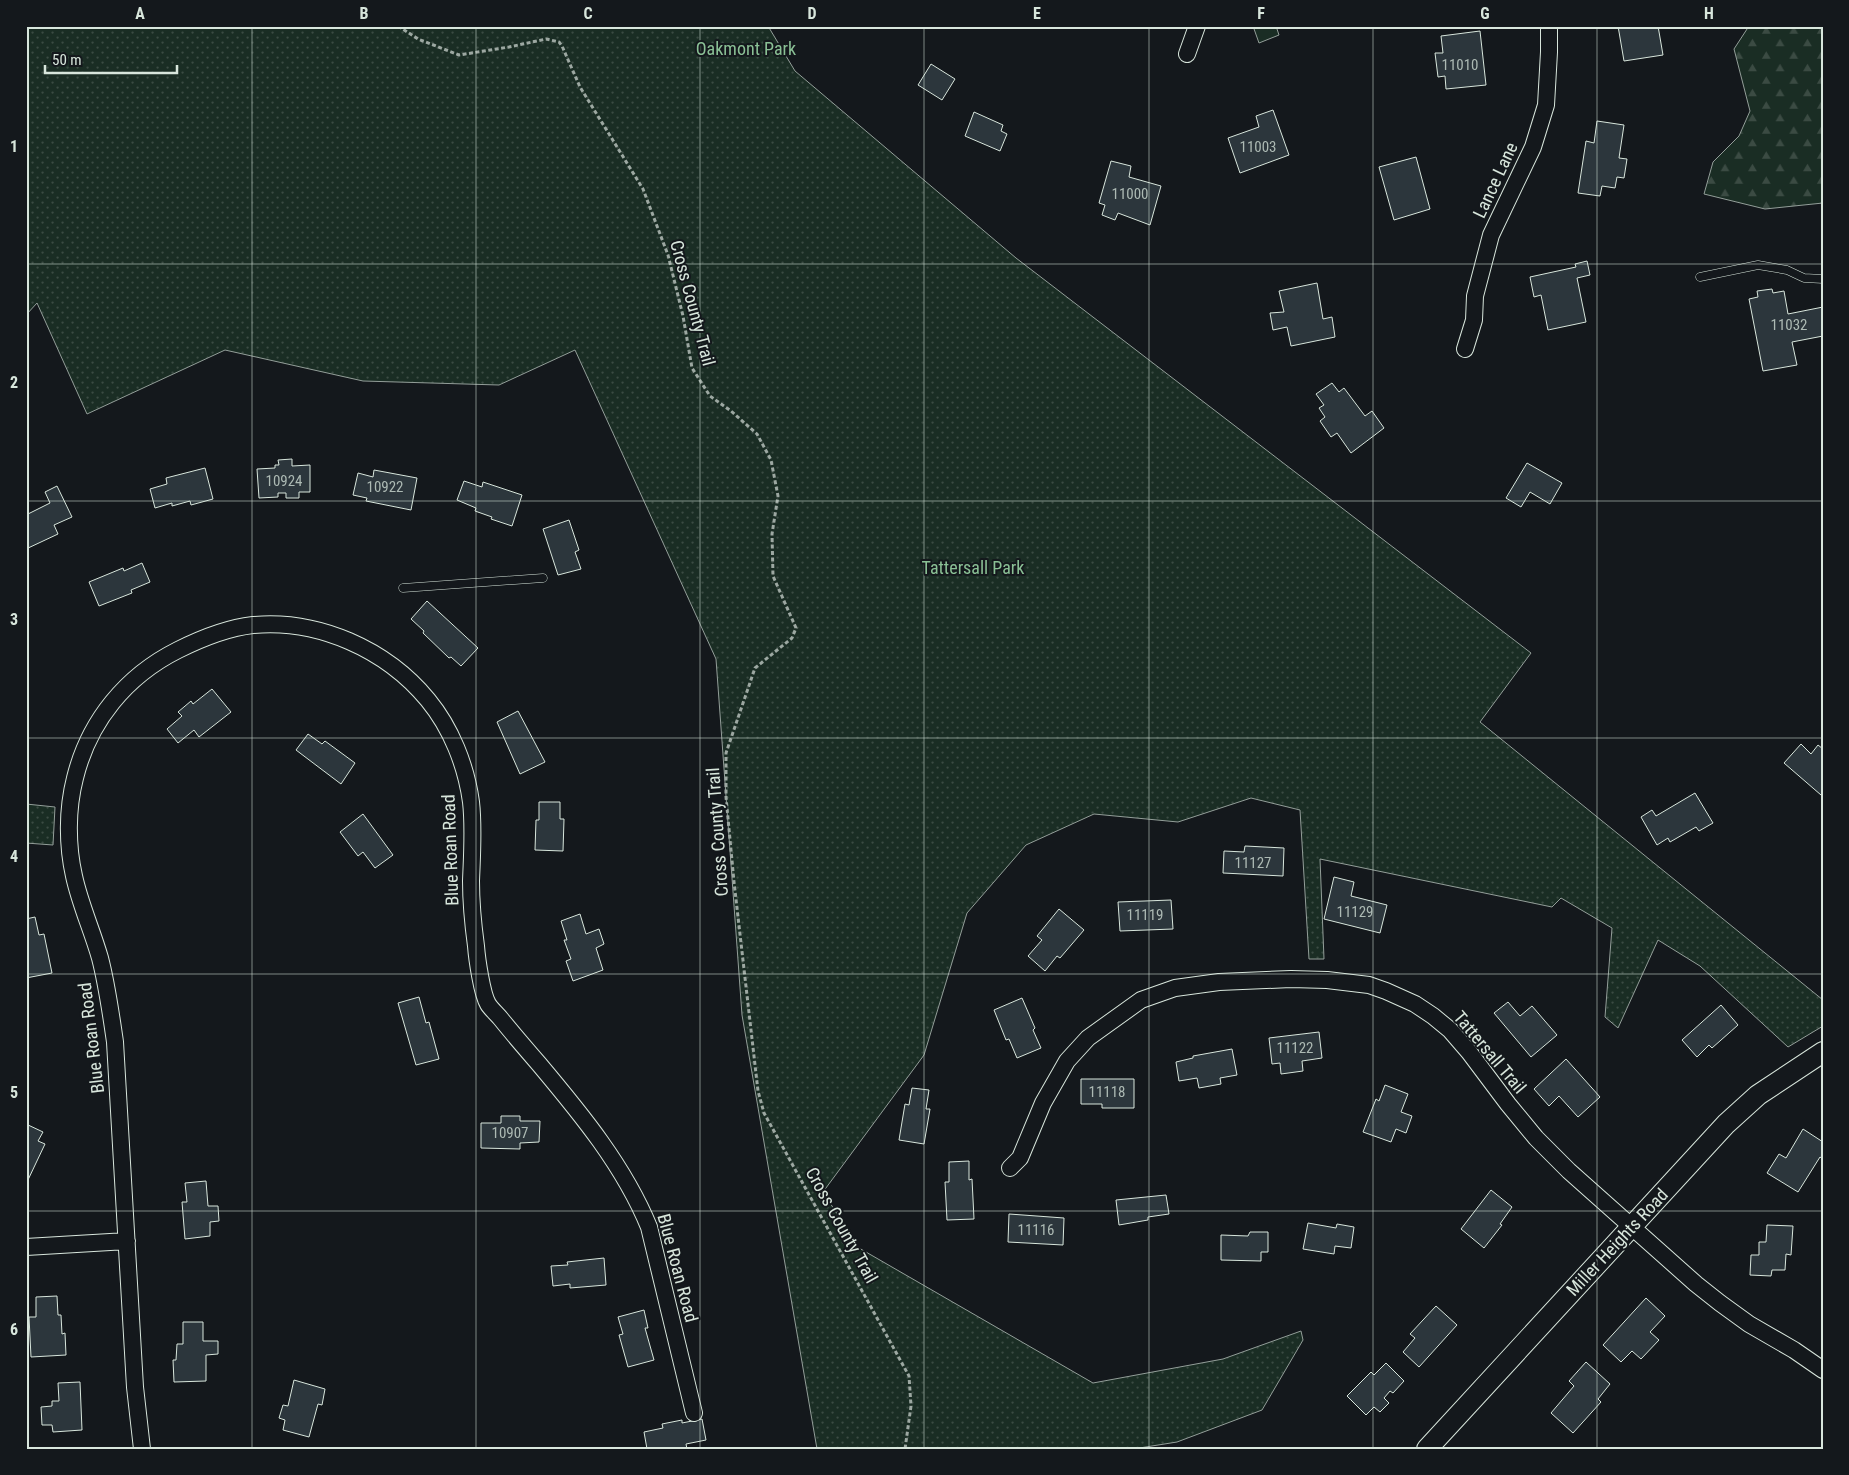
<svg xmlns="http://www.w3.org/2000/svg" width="1849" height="1475" viewBox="0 0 1849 1475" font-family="'Roboto Condensed',sans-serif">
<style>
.forest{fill:url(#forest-firs);stroke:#939e99}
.park{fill:url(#park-dots);stroke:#939e99}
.pitch{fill:#1a2d24;stroke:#939e99}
.building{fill:#2c363c;stroke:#d8e6dc}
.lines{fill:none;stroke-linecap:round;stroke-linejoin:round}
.service-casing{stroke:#d8e6dc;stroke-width:9}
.minor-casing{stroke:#d8e6dc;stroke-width:18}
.tertiary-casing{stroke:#d8e6dc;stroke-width:22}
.path{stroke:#9da8a2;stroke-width:3;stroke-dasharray:4 2.5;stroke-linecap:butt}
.service{stroke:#14181c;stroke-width:8}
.minor{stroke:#14181c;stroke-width:16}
.tertiary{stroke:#14181c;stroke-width:20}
.grid{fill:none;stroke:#d8e6dc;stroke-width:1;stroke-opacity:0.55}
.labels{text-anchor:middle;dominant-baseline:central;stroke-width:4;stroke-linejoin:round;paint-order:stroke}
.number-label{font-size:15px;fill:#adbab4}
.park-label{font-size:18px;fill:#8ac095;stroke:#14181c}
.street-label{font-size:18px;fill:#d8e6dc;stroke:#14181c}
.neatline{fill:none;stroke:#d8e6dc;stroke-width:2}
.grid-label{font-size:16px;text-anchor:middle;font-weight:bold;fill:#d8e6dc}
</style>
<defs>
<pattern id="forest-firs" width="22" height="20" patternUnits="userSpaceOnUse" patternTransform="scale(1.25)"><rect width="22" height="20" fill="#1a2d24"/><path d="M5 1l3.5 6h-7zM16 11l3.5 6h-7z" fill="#3b4b43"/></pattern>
<pattern id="park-dots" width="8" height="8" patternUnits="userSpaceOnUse" patternTransform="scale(1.25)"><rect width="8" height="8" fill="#1a2d24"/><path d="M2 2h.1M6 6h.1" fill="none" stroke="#3b4b43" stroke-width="1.8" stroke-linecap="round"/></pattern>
</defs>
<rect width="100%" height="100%" fill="#14181c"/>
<path class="forest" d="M1749,26H1823V203L1765,209L1704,194L1713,162L1739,136L1750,111L1734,49Z"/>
<path class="park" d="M26,26H768L795,71L1016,258L1531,653L1480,722L1823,1000V1026L1788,1047L1700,966L1658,940L1618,1028L1605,1017L1612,928L1561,898L1552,907L1320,859L1324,959H1309L1300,810L1251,798L1178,822L1094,814L1026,845L967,913L924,1055L823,1192L859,1248L1093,1383L1223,1359L1301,1331L1303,1340L1262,1410L1177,1442L1133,1449H817L742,1015L716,659L575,350L499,385L363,381L225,350L87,414L37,303L26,315Z
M26,804L55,807L53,845L26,843Z"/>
<path class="pitch" d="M1253,26H1276L1279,35L1259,43Z"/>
<path class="building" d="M1618,26H1658L1663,55L1624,61Z
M1480,31L1486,85L1446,89L1445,76L1438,77L1435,53H1443L1441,36Z
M931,64L955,79L942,100L918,85Z
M1273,110L1289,155L1240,173L1228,138L1259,127L1256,116Z
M974,112L1003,125L1001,131L1007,134L1000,151L965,136Z
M1597,121L1624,125L1619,158L1627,159L1624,178L1617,177L1615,188L1602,186L1600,196L1578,193L1586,141L1594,143Z
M1416,157L1430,209L1394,220L1379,167Z
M1111,161L1131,166L1129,177L1161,186L1150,225L1118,213L1115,220L1102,215L1105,205L1099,203Z
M1587,261L1590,275L1577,278L1586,322L1548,330L1541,295L1534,297L1530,277L1576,267L1575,264Z
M1317,283L1323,319L1332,317L1335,337L1291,346L1287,327L1273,330L1270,313L1284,312L1279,291Z
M1772,289L1773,293L1784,291L1788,314L1823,307V336L1792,342L1797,365L1763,371L1749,299L1758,297L1757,291Z
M1332,383L1339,392L1344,388L1365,416L1372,411L1384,428L1351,453L1337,433L1331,437L1320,421L1325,417L1319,408L1324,405L1316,394Z
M292,459V466L310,465V492H299V498H286V493H278V497L259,498L257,469L275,468V465H279L278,460Z
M1527,463L1562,483L1550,504L1530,492L1521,507L1506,498Z
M205,468L213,499L191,505L190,501L172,506V503L155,508L150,489L167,484L166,478Z
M374,470L417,478L411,510L366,501L367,498L353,495L358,473L373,477Z
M464,481L482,487L483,482L522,495L512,526L491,519L492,517L475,511L476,508L457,500Z
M57,486L72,517L54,525L58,534L26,549V523L28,522L26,515L50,503L45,492Z
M569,520L579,550L575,552L581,569L558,575L543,529Z
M142,563L150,582L131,590L132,593L99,606L89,582L123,568L124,571Z
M427,601L478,648L461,666L451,657L449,658L423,633L424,631L411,619Z
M212,689L231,712L199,737L194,730L178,743L167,729L182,716L178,712L191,701L193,704Z
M518,711L545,762L520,774L497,722Z
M308,734L322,744L325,741L355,763L341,784L296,750Z
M1801,744L1811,754L1818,745L1823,749V792L1821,795L1784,763Z
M1695,793L1713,823L1699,831L1696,827L1670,842L1668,838L1657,845L1641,817L1652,810L1656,816Z
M539,802H560V819H564L563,851L535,850L536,820H539Z
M363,814L393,855L375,868L363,852L358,856L340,832Z
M1245,846L1284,848L1283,876L1223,873L1224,851L1244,852Z
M1334,877L1354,882L1351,896L1387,905L1380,933L1324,919Z
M1171,900L1173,929L1120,931L1118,902Z
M1059,909L1084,930L1060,958L1057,956L1045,971L1028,956L1042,940L1037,936Z
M580,914L586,934L599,929L604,944L596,948L603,970L573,981L566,961L571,959L564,940H567L561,921Z
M35,917L39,935L44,934L52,973L26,978V919Z
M419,997L426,1023L429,1022L439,1059L416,1065L398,1003Z
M1022,998L1035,1028L1033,1030L1041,1048L1017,1058L1009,1039L1006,1040L994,1010Z
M1508,1002L1520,1016L1532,1006L1557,1035L1531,1057L1494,1013Z
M1721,1005L1738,1025L1712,1048L1709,1045L1697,1057L1682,1040Z
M1319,1032L1322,1058L1302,1061L1303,1071L1281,1074L1280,1063L1272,1064L1269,1038Z
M1232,1049L1237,1075L1220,1078L1221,1084L1199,1088L1197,1078L1179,1081L1176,1062L1193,1058V1056Z
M1566,1059L1600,1097L1578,1117L1559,1096L1549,1106L1534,1089Z
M1081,1079H1134V1108H1102V1104H1081Z
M1385,1085L1408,1094L1401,1112L1412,1116L1406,1133L1396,1129L1391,1142L1363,1132L1376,1099L1379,1101Z
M912,1088L929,1090L926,1109H930L924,1144L899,1140L905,1104L909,1105Z
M501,1116H520V1121H540L539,1142L520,1143V1149L481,1148V1123H501Z
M26,1124L43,1132L38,1141L45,1144L27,1182Z
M1803,1129L1823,1142V1159L1820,1157L1798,1192L1767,1173L1779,1154L1786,1158Z
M969,1161V1180L972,1179L974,1219L947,1220L945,1182H949V1162Z
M206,1181L208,1206H218L219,1221L210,1222V1236L185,1239L182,1202H187L185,1183Z
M1491,1190L1512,1207L1500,1224L1502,1225L1484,1248L1461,1229Z
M1166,1195L1169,1214L1148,1217V1220L1119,1225L1116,1200Z
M1009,1214L1064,1218L1063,1245L1008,1242Z
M1308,1223L1336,1228L1337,1224L1354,1227L1351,1248L1335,1246L1334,1254L1303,1249Z
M1767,1225L1793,1226L1791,1255L1786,1254L1785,1270H1772L1771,1276L1750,1275L1751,1255H1759V1242H1766Z
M1250,1232H1268V1252H1261V1261L1221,1260V1235L1248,1236Z
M604,1258L606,1285L570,1288V1284L553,1286L551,1266L568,1265L567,1262Z
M57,1296L58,1315H61L62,1334L65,1333L66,1355L31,1357L29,1317H36V1297Z
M1646,1298L1665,1316L1650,1332L1659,1340L1641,1359L1632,1351L1621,1362L1603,1345Z
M1436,1306L1457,1325L1419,1367L1403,1352L1415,1338L1410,1334Z
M644,1310L648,1328H645L654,1360L628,1367L619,1335L623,1334L618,1317Z
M183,1322H203V1341H218V1354L206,1355V1381L174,1382L173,1360H176L177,1344H183Z
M1586,1362L1610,1384L1598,1399L1601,1402L1573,1433L1551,1413L1574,1386L1569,1381Z
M1386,1363L1404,1381L1393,1393L1390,1391L1384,1398L1389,1403L1380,1412L1374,1407L1366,1415L1347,1396L1371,1372L1374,1375Z
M294,1380L325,1389L322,1405L318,1404L309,1437L283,1430L285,1420L279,1418L283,1405L288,1406Z
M80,1382L82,1430L53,1432L52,1425H42L41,1407L52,1406V1401H59L58,1383Z
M702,1419L706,1440L686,1444L687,1449H647L644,1432L663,1428L662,1424L682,1420V1423Z"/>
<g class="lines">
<defs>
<path id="service" d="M1700,277L1758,265L1787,270L1804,278L1823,279
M403,588L543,578"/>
<path id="minor" d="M1187,54L1197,26
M1465,349L1474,320L1475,296L1491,235L1533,147L1546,105L1549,52V26
M1010,1168L1020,1158L1043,1103L1067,1061L1088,1038L1141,1000L1175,988L1219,982L1291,979L1327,980L1369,985L1386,991L1415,1004L1433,1016L1450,1030L1469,1052L1508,1104L1536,1138L1569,1171L1696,1284L1720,1303L1749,1324L1794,1350L1823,1370
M26,1247L127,1241
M142,1449L135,1387L115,1042C111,1014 107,985 100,958C92,930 80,904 74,876C67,845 67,809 75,778C89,721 126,676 178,650C202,638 226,628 253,625C318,619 386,649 428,700C451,728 466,765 471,802C474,828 472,854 471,881C471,902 473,924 476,946C477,959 482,994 488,1004C491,1009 497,1014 501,1019C513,1034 526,1049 539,1064C581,1114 624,1166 649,1227L694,1413"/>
<path id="tertiary" d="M1427,1449L1726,1124L1758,1095L1823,1052"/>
</defs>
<use href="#service" class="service-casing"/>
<use href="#minor" class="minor-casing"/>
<use href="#tertiary" class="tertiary-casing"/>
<path class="path" d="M398,26L418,39L459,55L509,47L546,39L559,42L562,46L580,87L643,189L668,255L683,316L692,368L710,396L731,411L757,434L771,460L778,496L772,534L773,576L796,628L792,638L755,668L726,753V797L734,882L758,1091L764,1113L909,1376L911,1406L905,1449"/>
<use href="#service" class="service"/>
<use href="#minor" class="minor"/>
<use href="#tertiary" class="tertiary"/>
</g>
<path class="grid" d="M252,26V1449M476,26V1449M700,26V1449M924,26V1449M1149,26V1449M1373,26V1449M1597,26V1449M26,264H1823M26,501H1823M26,738H1823M26,974H1823M26,1211H1823"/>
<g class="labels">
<g class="number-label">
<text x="1460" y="65">11010</text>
<text x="1258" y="147">11003</text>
<text x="1130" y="194">11000</text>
<text x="1789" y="325">11032</text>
<text x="284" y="481">10924</text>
<text x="385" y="487">10922</text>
<text x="1253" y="863">11127</text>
<text x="1355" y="912">11129</text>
<text x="1145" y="915">11119</text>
<text x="1295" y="1048">11122</text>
<text x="1107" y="1092">11118</text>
<text x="510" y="1133">10907</text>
<text x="1036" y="1230">11116</text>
</g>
<g class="park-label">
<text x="746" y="48">Oakmont Park</text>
<text x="973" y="567">Tattersall Park</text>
</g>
<g class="street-label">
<text transform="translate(1495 180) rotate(-65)">Lance Lane</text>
<text transform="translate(693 303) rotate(75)">Cross County Trail</text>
<text transform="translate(717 832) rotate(-94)">Cross County Trail</text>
<text transform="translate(450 850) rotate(-92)">Blue Roan Road</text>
<text transform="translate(91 1038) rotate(-97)">Blue Roan Road</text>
<text transform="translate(1490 1052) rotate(50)">Tattersall Trail</text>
<text transform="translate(842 1225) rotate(61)">Cross County Trail</text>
<text transform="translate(1617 1242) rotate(-47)">Miller Heights Road</text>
<text transform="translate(678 1268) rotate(75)">Blue Roan Road</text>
</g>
</g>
<rect width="1849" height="1475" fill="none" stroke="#14181c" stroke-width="55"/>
<path d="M45 65v8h132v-8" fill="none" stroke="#d8e6dc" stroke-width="2.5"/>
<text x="52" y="65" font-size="15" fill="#d8e6dc" stroke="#14181c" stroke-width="4" paint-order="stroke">50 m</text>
<rect x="28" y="28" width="1794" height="1420" class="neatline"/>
<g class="grid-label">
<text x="140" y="19">A</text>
<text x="364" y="19">B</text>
<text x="588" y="19">C</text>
<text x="812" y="19">D</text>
<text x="1037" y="19">E</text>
<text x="1261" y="19">F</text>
<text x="1485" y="19">G</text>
<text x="1709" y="19">H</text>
<text x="14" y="152">1</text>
<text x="14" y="388">2</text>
<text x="14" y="625">3</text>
<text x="14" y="862">4</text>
<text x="14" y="1098">5</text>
<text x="14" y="1335">6</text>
</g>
</svg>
